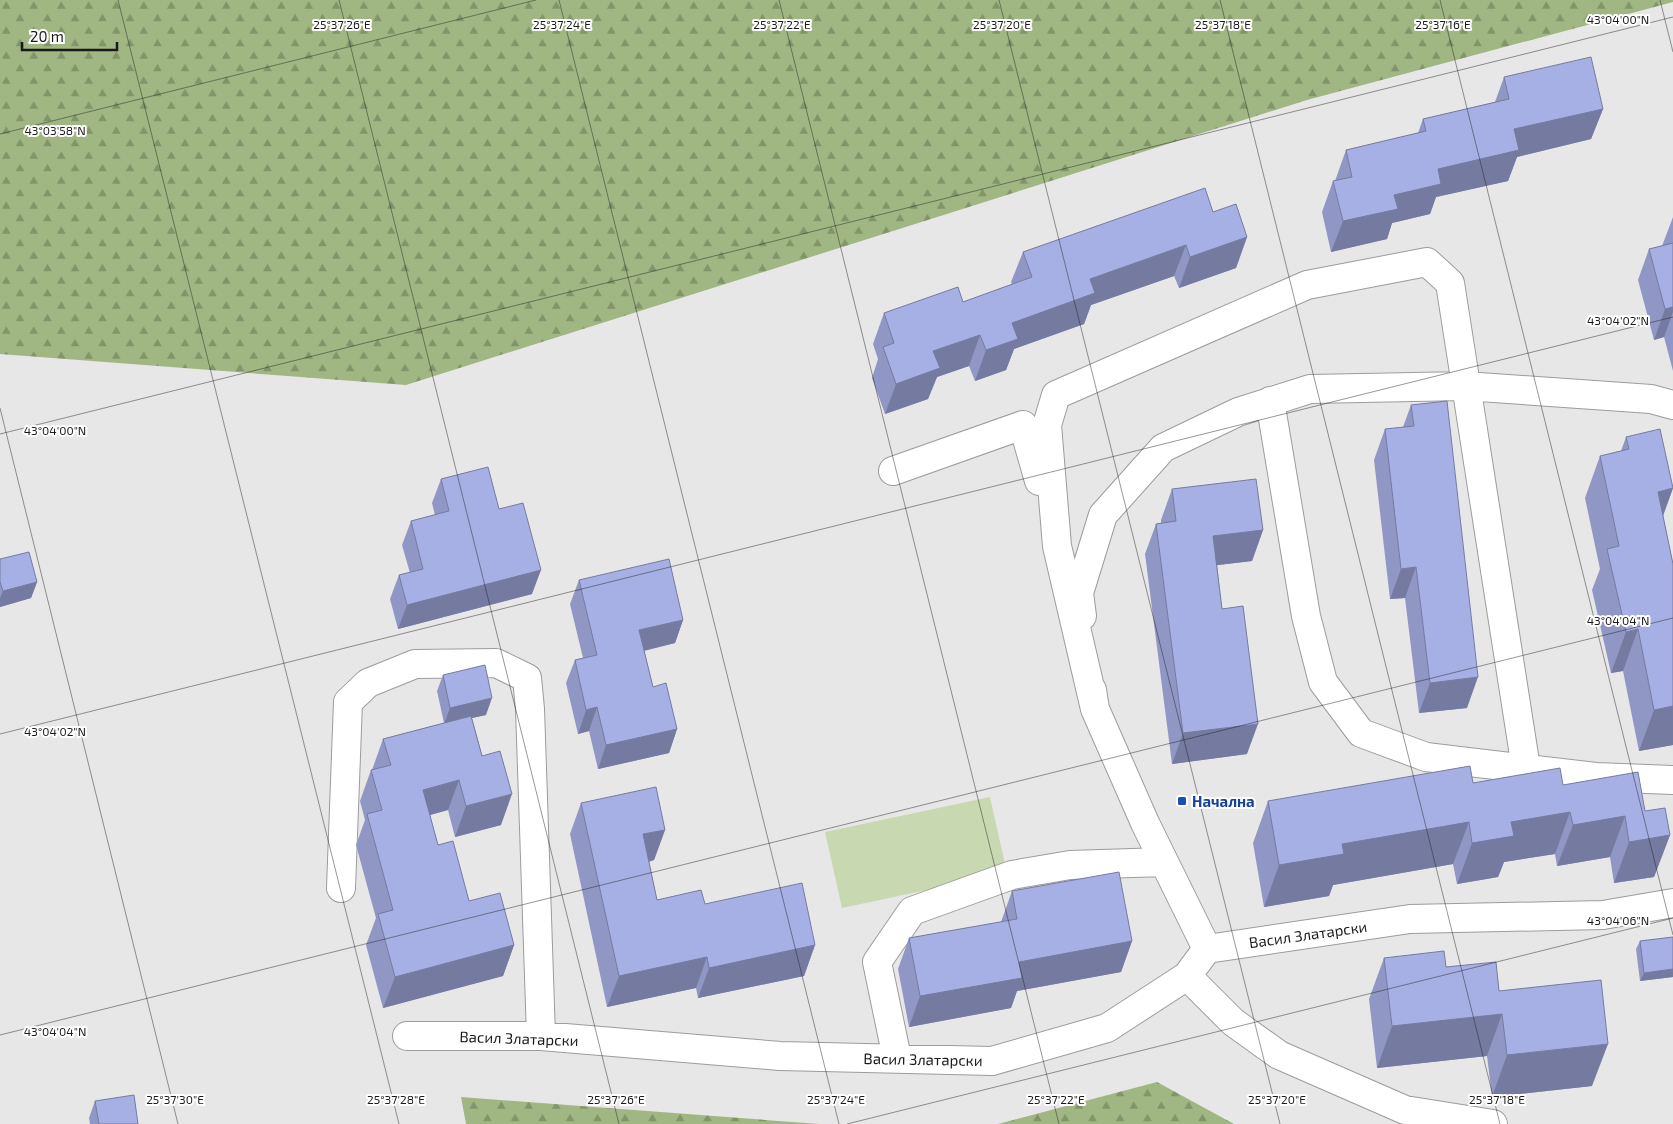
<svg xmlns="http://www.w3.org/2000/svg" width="1673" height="1124" viewBox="0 0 1673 1124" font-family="'Exo 2',sans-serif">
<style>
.green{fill:#c8d9b2}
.forest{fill:url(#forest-firs)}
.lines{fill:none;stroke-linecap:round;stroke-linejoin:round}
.minor-casing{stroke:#9b9c9d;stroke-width:30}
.minor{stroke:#fff;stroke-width:28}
.wall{fill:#9097c5}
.shaded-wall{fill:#757ba0}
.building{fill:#a7b0e5;stroke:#757ba0}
.ticks{fill:none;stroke:#1a1a1b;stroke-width:1;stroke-opacity:0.45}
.transit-dot{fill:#1a4fb4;stroke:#fff;stroke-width:2}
.labels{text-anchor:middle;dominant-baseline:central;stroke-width:4;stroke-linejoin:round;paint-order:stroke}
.transit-label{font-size:15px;font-weight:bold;fill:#164399;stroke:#fff;text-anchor:start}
.street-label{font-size:15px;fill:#1a1a1b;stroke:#fff}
.ticks-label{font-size:12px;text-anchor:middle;fill:#1a1a1b;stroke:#fff;stroke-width:4;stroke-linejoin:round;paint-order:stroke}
</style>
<defs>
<pattern id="forest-firs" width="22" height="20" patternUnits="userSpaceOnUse" patternTransform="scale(1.25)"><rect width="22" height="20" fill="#a1b783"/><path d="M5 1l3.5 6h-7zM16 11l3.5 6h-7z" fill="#82946a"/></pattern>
</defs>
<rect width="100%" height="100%" fill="#e7e7e8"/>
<path class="green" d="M990,797L1007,873L842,908L825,832Z"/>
<path class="forest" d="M0,0H1673V2L1307,100L406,385L0,354Z
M1157,1082L1234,1124H998Z
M461,1097L819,1124H466Z"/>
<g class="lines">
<defs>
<path id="minor" d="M1270,401L1306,616L1323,682L1361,733L1426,757L1596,777L1673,780
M893,471L1023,425L1039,481
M1082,616L1079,593L1103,515L1163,448L1238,412L1310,389L1465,386L1651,399L1673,405
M1092,690L1095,709L1145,823L1207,949
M1095,709L1057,546L1047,425L1056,395L1307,285L1427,262L1450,283L1526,768
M341,888L348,702L368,683L415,664L496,663L527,678L530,709L541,1036
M1187,976L1233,1022L1279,1055L1405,1110L1493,1124
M407,1036H541L780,1056L992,1061L1107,1028L1187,976L1207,949L1410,919L1603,915L1673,903
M897,1058L877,962L912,911L1012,875L1070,865L1164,862"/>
</defs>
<use href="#minor" class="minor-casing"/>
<use href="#minor" class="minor"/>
</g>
<path class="wall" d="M1504,77L1603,109L1591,139L1517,157L1508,181L1436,197L1430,214L1392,223L1387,239L1331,252L1322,212L1333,181H1335L1346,150L1418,133L1423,119L1495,102Z
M1213,212L1247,237L1236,268L1179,288L1174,276L1091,305L1084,324L1014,349L1006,370L975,381L969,366L937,377L928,399L885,414L872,378L878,359L873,344L884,313L963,302L1012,284L1011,282L1023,252Z
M1673,217V371L1664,337L1654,340L1638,280L1649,249L1662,246Z
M1411,405L1467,708L1419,713L1405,598L1390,599L1374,460L1385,429L1403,427Z
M1626,437L1673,488L1663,515L1673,564V745L1639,751L1623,671L1611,673L1592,590L1600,569L1585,498L1600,456L1621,451Z
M441,479L499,509L532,594L398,629L390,599L399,575L410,573L402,545L411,521L435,515L432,503Z
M1172,489L1263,530L1252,561L1217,565L1222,609L1247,754L1172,764L1145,554L1156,524L1161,523V520Z
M0,559L37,582L31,598L0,607Z
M579,580L683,620L675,643L644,651L653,687L677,729L669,753L598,769L589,731L578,734L566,683L575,660L583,658L570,604Z
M443,675L486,715L472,718L501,825L455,837L448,810L430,815L438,845L469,901L514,945L503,976L383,1008L366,945L376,918L356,845L365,820L360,801L371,770H372L383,739L444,723L437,691Z
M1473,783L1563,785L1645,811L1670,835L1654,877L1614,883L1610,857L1557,866L1555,854L1504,862L1498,877L1457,884L1453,864L1333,885L1329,896L1264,907L1253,843L1268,801Z
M581,803L665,830L654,860L649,862L657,900L705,904L815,945L804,976L698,998L696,988L607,1007L570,834Z
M1012,891L1132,941L1121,972L1017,991L1011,1008L909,1027L898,969L909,938L1001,922Z
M1673,937V977L1640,981L1636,949L1640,941Z
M1384,958L1446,967L1499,991L1592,1086L1492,1097L1487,1056L1377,1068L1369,999Z
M95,1101L138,1124H90L89,1118Z"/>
<path class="shaded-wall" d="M1603,109L1591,139L1517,157L1508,181L1436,197L1430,214L1392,223L1387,239L1331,252L1343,221L1394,195L1438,169L1514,129Z
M1247,237L1236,268L1179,288L1190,257Z
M1186,245L1174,276L1091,305L1084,324L1014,349L1006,370L975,381L986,350L1012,323L1090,279Z
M1673,307V312L1664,337L1654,340L1665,309Z
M980,335L969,366L937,377L928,399L885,414L896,384L933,351Z
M1673,488L1658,530V492Z
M1263,530L1252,561L1202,567L1213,536Z
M1416,567L1405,598L1390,599L1401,569Z
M541,570L532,594L398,629L407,605Z
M37,582L31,598L0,607V598L3,591Z
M683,620L675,643L630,654L639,630Z
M1638,629L1623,671L1611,673L1626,632Z
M1478,677L1467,708L1419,713L1430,683Z
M492,698L486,715L444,724L450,708Z
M1673,706V745L1639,751L1654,710Z
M597,707L589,731L578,734L586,710Z
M1258,724L1247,754L1172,764L1183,733Z
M677,729L669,753L598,769L606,745Z
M459,780L448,810L412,820L423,790Z
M512,794L501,825L455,837L466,806Z
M1570,812L1555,854L1504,862L1498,877L1457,884L1472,843L1511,822Z
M1625,816L1610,857L1557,866L1573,825Z
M1469,822L1453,864L1333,885L1329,896L1264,907L1279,865L1342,844Z
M665,830L654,860L632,865L643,834Z
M1670,835L1654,877L1614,883L1629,842Z
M1132,941L1121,972L1017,991L1011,1008L909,1027L920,996L1019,962Z
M514,945L503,976L383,1008L395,977Z
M815,945L804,976L698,998L709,968Z
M707,957L696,988L607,1007L619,976Z
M1673,969V977L1640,981L1644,973Z
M1502,1014L1487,1056L1377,1068L1392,1026Z
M1608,1044L1592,1086L1492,1097L1507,1055Z"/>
<path class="building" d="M1591,57L1603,109L1514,129L1519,150L1438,169L1441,184L1394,195L1398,209L1343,221L1333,181L1352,177L1346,150L1426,131L1423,119L1509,99L1504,77Z
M1205,188L1213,212L1236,204L1247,237L1190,257L1186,245L1090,279L1095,293L1012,323L1018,339L986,350L980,335L933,351L940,368L896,384L883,347L894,343L884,313L958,287L963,302L1032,277L1023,252Z
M1673,243V307L1665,309L1649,249Z
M1447,401L1478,677L1430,683L1416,567L1401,569L1385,429L1414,426L1411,405Z
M1660,429L1673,488L1658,492L1673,564V706L1654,710L1638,629L1626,632L1607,549L1619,546L1600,456L1629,449L1626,437Z
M488,467L499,509L523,503L541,570L407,605L399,575L423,569L411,521L449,511L441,479Z
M1256,479L1263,530L1213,536L1222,609L1243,606L1258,724L1183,733L1156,524L1176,521L1172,489Z
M29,552L37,582L3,591L0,582V559Z
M669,559L683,620L639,630L653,687L666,683L677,729L606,745L597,707L586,710L575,660L597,655L579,580Z
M485,665L492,698L450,708L443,675Z
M471,716L482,756L500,751L512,794L466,806L459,780L423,790L438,845L453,841L469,901L500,893L514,945L395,977L378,914L393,910L367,814L382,810L371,770L391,765L383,739Z
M1470,766L1473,783L1560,768L1563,785L1638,772L1645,811L1665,808L1670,835L1629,842L1625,816L1573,825L1570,812L1511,822L1514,836L1472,843L1469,822L1342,844L1344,854L1279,865L1268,801Z
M656,787L665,830L643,834L657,900L701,890L705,904L802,883L815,945L709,968L707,957L619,976L581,803Z
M1119,872L1132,941L1019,962L1022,978L920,996L909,938L1017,919L1012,891Z
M1673,937V969L1644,973L1640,941Z
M1444,951L1446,967L1496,962L1499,991L1601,980L1608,1044L1507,1055L1502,1014L1392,1026L1384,958Z
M134,1095L138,1124H99L95,1101Z"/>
<path class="ticks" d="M118,0L399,1124M339,0L619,1124M559,0L839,1124M779,0L1059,1124M999,0L1280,1124M1220,0L1500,1124M1440,0L1673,935M1660,0L1673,52M0,134L536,0M0,408L178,1124M0,434L1673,17M0,734L1673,317M0,1035L1673,618M847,1124L1673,918"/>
<rect class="transit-dot" x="1177" y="796" width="10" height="10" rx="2.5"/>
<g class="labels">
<g class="transit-label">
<text x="1192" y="801">Начална</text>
</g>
<g class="street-label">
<text transform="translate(1308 934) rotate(-8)">Васил Златарски</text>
<text transform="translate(519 1038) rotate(2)">Васил Златарски</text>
<text transform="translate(923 1059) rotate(1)">Васил Златарски</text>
</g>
</g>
<g class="ticks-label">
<text x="1618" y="24">43°04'00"N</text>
<text x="342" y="29">25°37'26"E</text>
<text x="562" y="29">25°37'24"E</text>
<text x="782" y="29">25°37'22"E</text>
<text x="1002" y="29">25°37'20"E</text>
<text x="1223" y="29">25°37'18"E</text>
<text x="1443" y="29">25°37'16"E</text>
<text x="55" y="135">43°03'58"N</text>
<text x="1618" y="325">43°04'02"N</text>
<text x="55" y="435">43°04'00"N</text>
<text x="1618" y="625">43°04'04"N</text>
<text x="55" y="736">43°04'02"N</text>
<text x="1618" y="925">43°04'06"N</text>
<text x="55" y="1036">43°04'04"N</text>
<text x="175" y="1104">25°37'30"E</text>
<text x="396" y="1104">25°37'28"E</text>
<text x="616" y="1104">25°37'26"E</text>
<text x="836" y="1104">25°37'24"E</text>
<text x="1056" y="1104">25°37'22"E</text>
<text x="1277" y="1104">25°37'20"E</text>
<text x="1497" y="1104">25°37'18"E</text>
</g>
<path d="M22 42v8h95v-8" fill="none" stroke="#1a1a1b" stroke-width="2.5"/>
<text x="30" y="42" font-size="15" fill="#1a1a1b" stroke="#ffffff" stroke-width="4" paint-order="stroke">20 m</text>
</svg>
